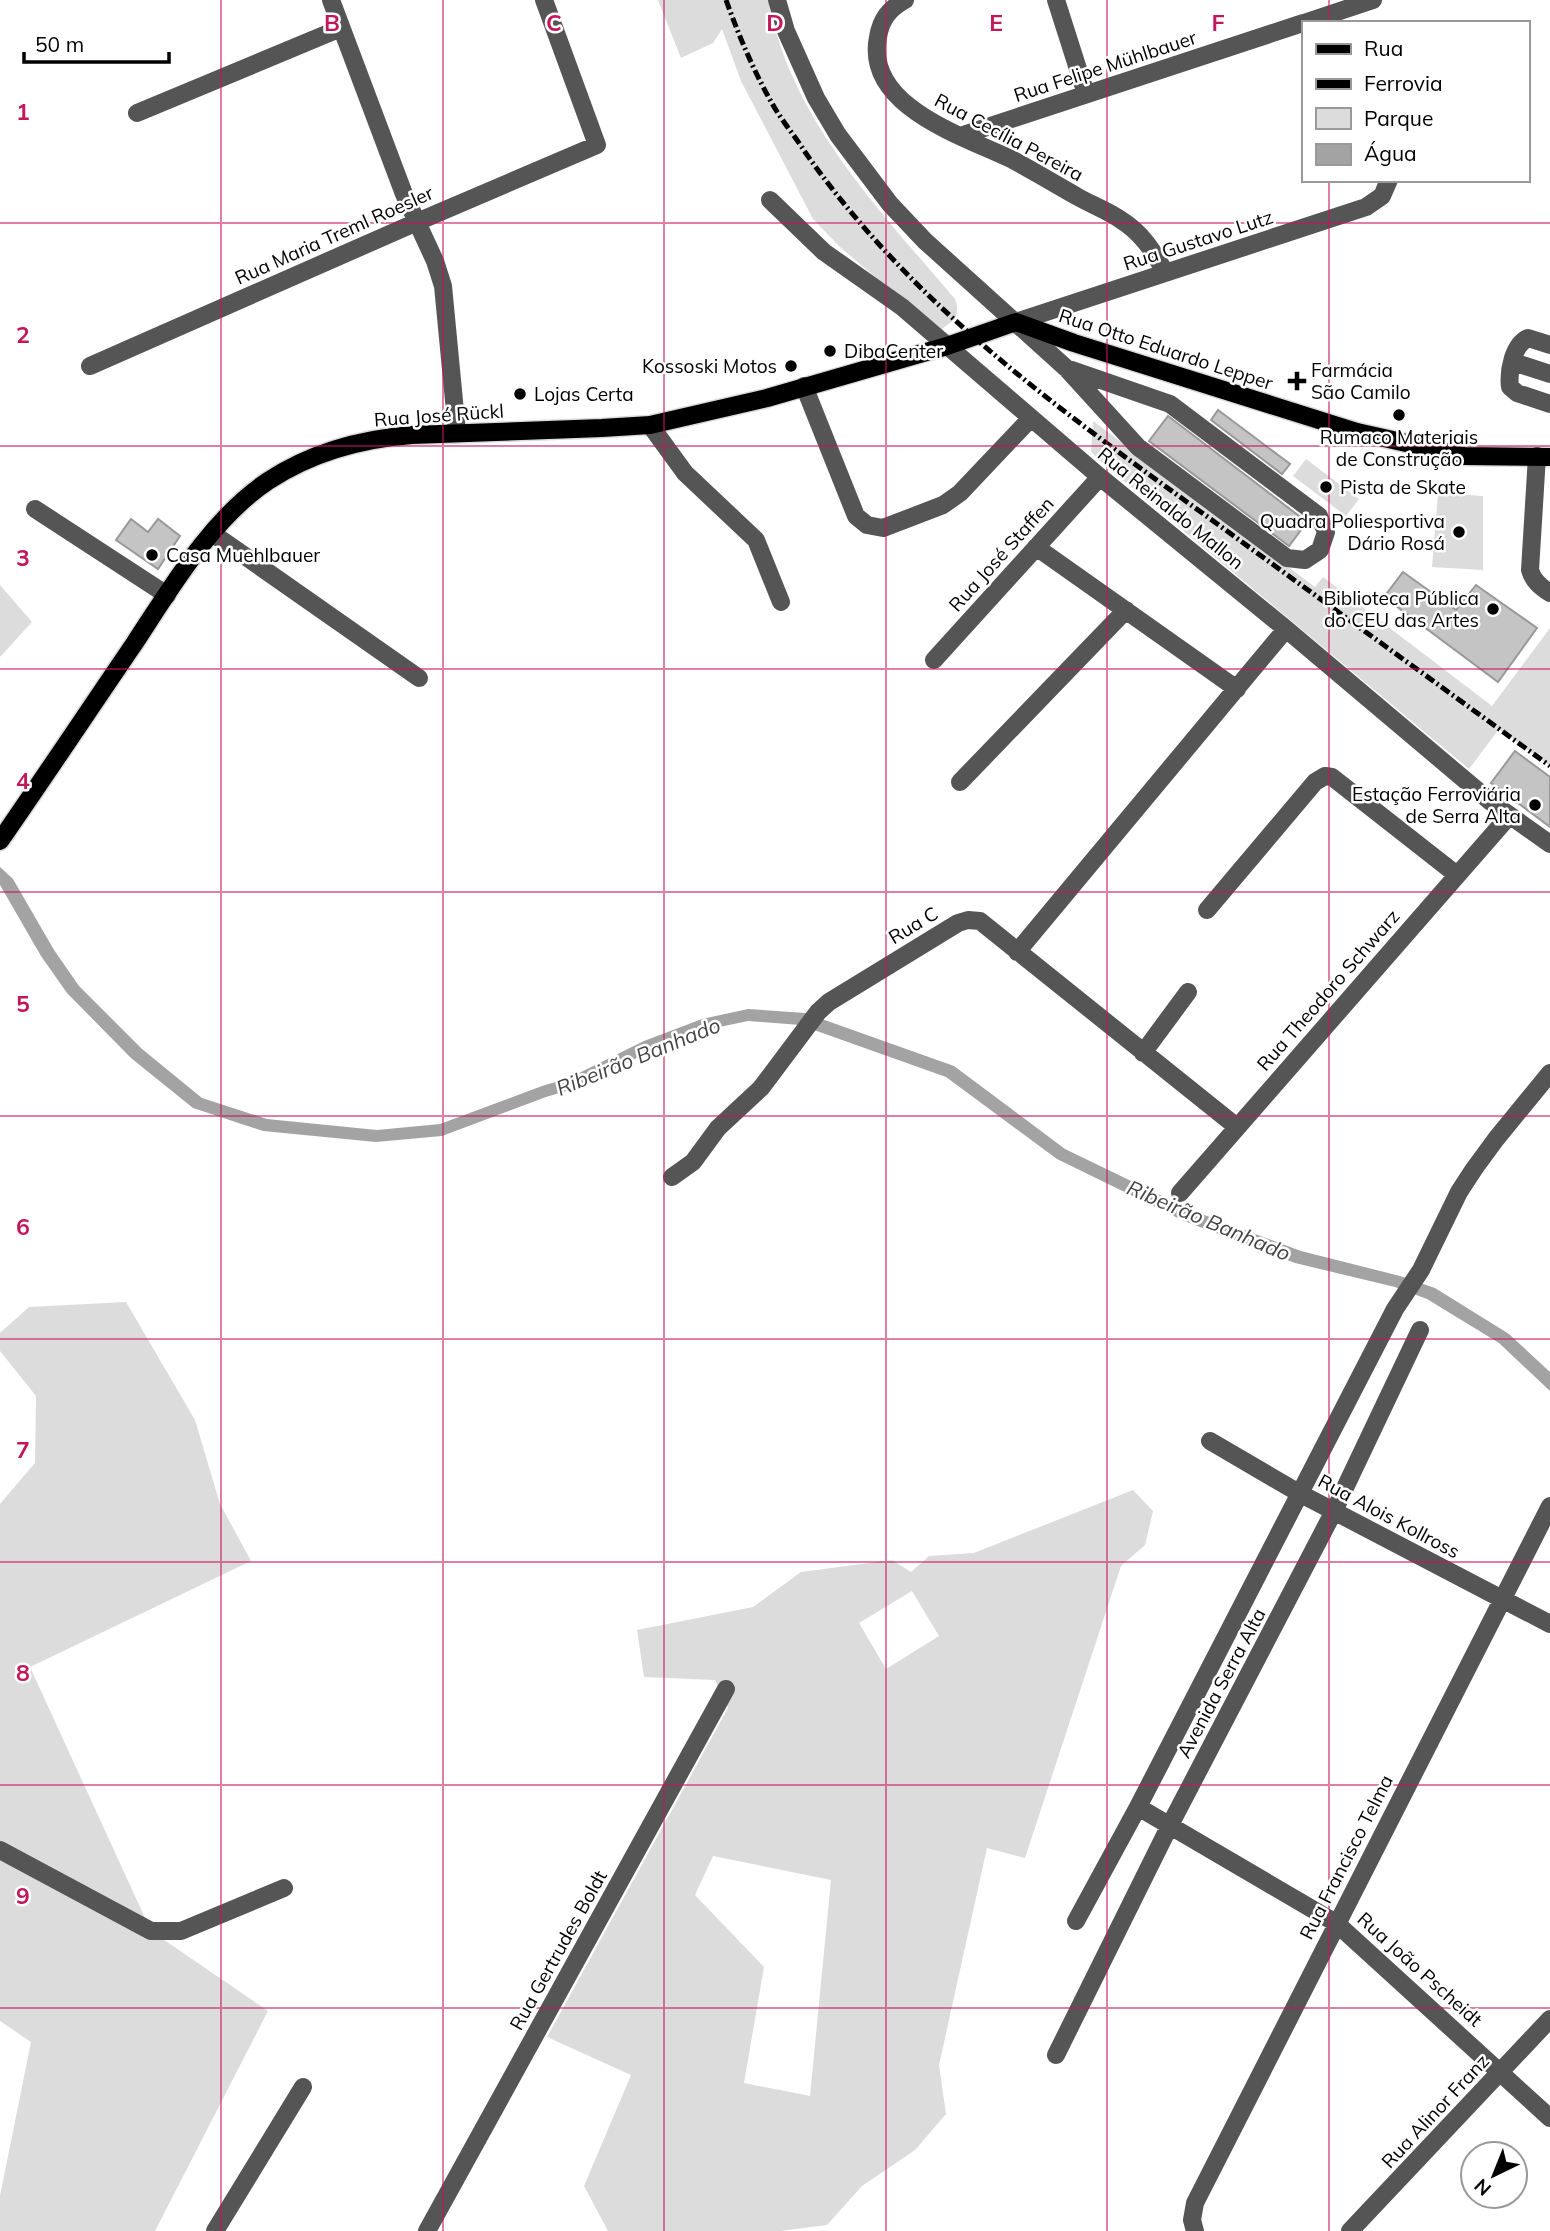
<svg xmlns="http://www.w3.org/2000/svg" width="1550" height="2231" viewBox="0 0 1550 2231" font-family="Mulish,sans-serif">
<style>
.green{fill:#dcdcdc;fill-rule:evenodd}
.water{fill:#a3a3a3}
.building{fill:#c4c4c4;stroke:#999;stroke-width:2}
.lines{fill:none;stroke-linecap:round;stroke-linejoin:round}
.major-casing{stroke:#dbdbdb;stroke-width:21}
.minor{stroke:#555;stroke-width:18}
.major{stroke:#000;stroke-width:18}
.rail{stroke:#000;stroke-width:5;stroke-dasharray:10 3.5 2 3.5;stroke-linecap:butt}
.grid{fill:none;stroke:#c2185b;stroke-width:2;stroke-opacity:0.55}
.poi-dot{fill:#000;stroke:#fff;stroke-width:2.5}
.labels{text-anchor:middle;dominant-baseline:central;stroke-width:5;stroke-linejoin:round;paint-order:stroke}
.street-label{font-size:19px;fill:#000;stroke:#fff}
.poi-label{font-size:19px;fill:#000;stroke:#fff;text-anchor:start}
.water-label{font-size:21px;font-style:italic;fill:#444;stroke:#fff}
.grid-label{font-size:23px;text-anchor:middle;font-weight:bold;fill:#c2185b;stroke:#fff;stroke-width:5;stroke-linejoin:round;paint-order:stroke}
</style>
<rect width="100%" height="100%" fill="#fff"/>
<path class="green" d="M658,0H768C792,121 878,208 955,299C961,318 954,320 939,331L841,248L813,219L741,81L722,29L713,43L681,58Z
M1093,421L1315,587L1323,577L1492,706L1550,628V766L1499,729L1469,769L1107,467L1091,452Z
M1306,459L1359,499L1346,516L1293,476Z
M1438,493L1483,496V570L1432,567Z
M0,585L32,622L0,657Z
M126,1302L195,1420L220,1504L251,1561L30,1667L151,1931L268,2011L155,2231H0V2196L31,2042L0,2021V1504L35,1463L36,1396L0,1351V1333L29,1307Z
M1133,1490L1153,1511L1145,1545L1121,1566L1025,1858L987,1848L939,2065L946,2114L915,2150L862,2186L827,2225L780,2231H608L584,2186L631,2075L547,2037L728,1708L715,1680L644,1677L637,1630L753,1607L801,1572L892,1560L911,1572L929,1556L974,1553ZM912,1591L939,1636L886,1669L859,1623ZM713,1856L831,1880L810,2096L744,2083L764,1967L695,1895Z"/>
<path class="water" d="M0,867L13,879L54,950L79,986L142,1049L202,1098L267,1119L377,1130L440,1124L542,1086L569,1078L644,1041L702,1019L748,1009L805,1013L954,1066L1065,1149L1191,1210L1301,1251L1400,1276L1435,1288L1509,1334L1550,1372V1391L1499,1343L1427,1299L1395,1287L1295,1263L1184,1221L1057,1159L946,1077L800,1025L748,1021L705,1030L649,1052L573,1089L546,1097L442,1136L376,1142L263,1131L193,1108L131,1058L67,993L41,956L0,885Z"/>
<path class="building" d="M1218,410L1290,464L1282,474L1211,420Z
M1168,416L1307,522L1289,546L1149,441Z
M131,519L148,532L158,519L180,536L158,569L116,540Z
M1403,572L1456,610L1476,585L1537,628L1498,682L1384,597Z
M1515,751L1550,777V827L1491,783Z"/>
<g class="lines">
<defs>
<path id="major" d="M0,841C45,776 89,710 134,644C171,588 211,519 268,481C312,452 360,439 412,435L602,428L650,425L767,398L947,346L1016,322L1074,343L1357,432L1464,456L1550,457"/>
</defs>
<use href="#major" class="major-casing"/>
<path class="minor" d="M331,0L404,194L435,261L443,286L457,432
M777,0L786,31L816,98L838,135L890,204L925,241L1066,368L1138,447L1287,558L1305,560L1320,550L1326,532L1319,516L1170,404L1066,368
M905,0C889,9 881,19 878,37C864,107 966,137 1013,160C1035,172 1057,185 1078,197C1092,205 1108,211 1121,220C1142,233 1153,251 1165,272
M1056,0L1086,94
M1304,23L1373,0
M137,113L341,28
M960,136L1303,23
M770,200L824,252L902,307L1100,477L1286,629L1491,802L1550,844
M1016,322L1366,207L1382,196L1389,180
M1550,345L1528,338C1513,345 1508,371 1510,387L1517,393L1550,404
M1513,362L1550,374
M90,366L417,222L597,145L544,0
M804,386L856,516L867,525L883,528L943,505L960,493L1031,418
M650,425L685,473L756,540L781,602
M1537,456L1530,570C1533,581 1541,587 1550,593
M35,509L167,595
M212,533L419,678
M1036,547L1237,689
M934,660L1100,477
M960,782L1126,610
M1207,910L1315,782L1325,776L1332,777L1457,875
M1017,952L1286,629
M1143,1053L1188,992
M672,1177L693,1162L718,1128L761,1088L818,1012L829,1002L958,923L968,920L980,921L1237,1127
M1180,1193L1509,816
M1210,1441L1299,1493L1550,1624
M1138,1807L1336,1923L1550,2118
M0,1850L151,1931H181L284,1888
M1076,1921L1138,1807L1395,1309L1421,1270L1459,1192L1474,1169L1496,1139L1550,1073
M1056,2055L1169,1827L1334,1511L1420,1330
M215,2231L303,2087
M427,2231L726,1689
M1195,2231L1192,2220L1195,2203L1550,1506
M1350,2231L1550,2019"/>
<use href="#major" class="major"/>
<path class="rail" d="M726,0C739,36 754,72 773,105C782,121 795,136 805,152C915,309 1063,412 1216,523C1327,604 1439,685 1550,766"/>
</g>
<path class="grid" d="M221,0V2231M443,0V2231M664,0V2231M886,0V2231M1107,0V2231M1329,0V23M1329,180V2231M0,223H1550M0,446H1550M0,669H1550M0,892H1550M0,1116H1550M0,1339H1550M0,1562H1550M0,1785H1550M0,2008H1550"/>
<g class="poi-dot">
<circle cx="830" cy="351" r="7"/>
<circle cx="791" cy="366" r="7"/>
<path d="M1293.5 370.5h7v7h7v7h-7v7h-7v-7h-7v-7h7z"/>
<circle cx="520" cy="394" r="7"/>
<circle cx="1399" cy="415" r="7"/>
<circle cx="1326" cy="487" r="7"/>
<circle cx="1459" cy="532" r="7"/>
<circle cx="152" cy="555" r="7"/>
<circle cx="1493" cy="609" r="7"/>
<circle cx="1535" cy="805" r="7"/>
</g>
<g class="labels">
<g class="street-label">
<text transform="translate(1105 66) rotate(-18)">Rua Felipe Mühlbauer</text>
<text transform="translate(1009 137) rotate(28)">Rua Cecília Pereira</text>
<text transform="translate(334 235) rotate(-24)">Rua Maria Treml Roesler</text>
<text transform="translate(1198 240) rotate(-18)">Rua Gustavo Lutz</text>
<text transform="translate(1166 349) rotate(18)">Rua Otto Eduardo Lepper</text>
<text transform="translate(439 415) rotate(-4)">Rua José Rückl</text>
<text transform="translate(1171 508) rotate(39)">Rua Reinaldo Mallon</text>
<text transform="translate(1001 554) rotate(-48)">Rua José Staffen</text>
<text transform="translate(913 925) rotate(-31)">Rua C</text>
<text transform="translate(1328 990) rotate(-49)">Rua Theodoro Schwarz</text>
<text transform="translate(1389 1516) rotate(28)">Rua Alois Kollross</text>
<text transform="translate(1221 1683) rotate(-62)">Avenida Serra Alta</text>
<text transform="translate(1346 1857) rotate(-63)">Rua Francisco Telma</text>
<text transform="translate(558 1950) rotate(-61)">Rua Gertrudes Boldt</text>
<text transform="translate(1420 1969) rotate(42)">Rua João Pscheidt</text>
<text transform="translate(1435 2111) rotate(-47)">Rua Alinor Franz</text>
</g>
<g class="poi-label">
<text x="844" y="351">DibaCenter</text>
<text x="777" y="366" text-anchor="end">Kossoski Motos</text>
<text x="1311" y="370">Farmácia<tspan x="1311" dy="22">São Camilo</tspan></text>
<text x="534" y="394">Lojas Certa</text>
<text x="1399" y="437" text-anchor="middle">Rumaco Materiais<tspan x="1399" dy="22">de Construção</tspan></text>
<text x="1340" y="487">Pista de Skate</text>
<text x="1445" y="521" text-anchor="end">Quadra Poliesportiva<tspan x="1445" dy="22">Dário Rosá</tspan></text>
<text x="166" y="555">Casa Muehlbauer</text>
<text x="1479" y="598" text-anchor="end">Biblioteca Pública<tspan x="1479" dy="22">do CEU das Artes</tspan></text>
<text x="1521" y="794" text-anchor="end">Estação Ferroviária<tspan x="1521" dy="22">de Serra Alta</tspan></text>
</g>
<g class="water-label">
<text transform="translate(638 1056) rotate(-22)">Ribeirão Banhado</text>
<text transform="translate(1209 1220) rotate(23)">Ribeirão Banhado</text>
</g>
</g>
<g class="grid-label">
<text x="332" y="31">B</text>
<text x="554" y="31">C</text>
<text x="775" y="31">D</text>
<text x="996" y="31">E</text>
<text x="1218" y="31">F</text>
<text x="23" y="120">1</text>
<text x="23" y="343">2</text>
<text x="23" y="566">3</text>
<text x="23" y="789">4</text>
<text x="23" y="1012">5</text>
<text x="23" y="1235">6</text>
<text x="23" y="1458">7</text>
<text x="23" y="1681">8</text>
<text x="23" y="1904">9</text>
</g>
<rect x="1302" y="21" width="228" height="161" fill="#ffffff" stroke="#999999" stroke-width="2"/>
<rect x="1316" y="44" width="35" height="10" fill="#000000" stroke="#999999" stroke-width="2"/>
<text x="1364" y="56" font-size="21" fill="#000000">Rua</text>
<rect x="1316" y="79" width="35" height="10" fill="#000000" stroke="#999999" stroke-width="2"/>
<text x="1364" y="91" font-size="21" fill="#000000">Ferrovia</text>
<rect x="1316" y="108" width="35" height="21" fill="#dcdcdc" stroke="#999999" stroke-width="2"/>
<text x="1364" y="126" font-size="21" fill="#000000">Parque</text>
<rect x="1316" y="144" width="35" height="21" fill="#a3a3a3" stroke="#999999" stroke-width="2"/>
<text x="1364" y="161" font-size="21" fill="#000000">Água</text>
<g transform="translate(1494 2175) rotate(223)"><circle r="33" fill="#ffffff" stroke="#999999" stroke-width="2"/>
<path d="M0-5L12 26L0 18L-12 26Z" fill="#000000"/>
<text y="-10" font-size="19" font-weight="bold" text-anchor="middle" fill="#000000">N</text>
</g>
<path d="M24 52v10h145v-10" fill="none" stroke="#000000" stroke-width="3.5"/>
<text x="35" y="52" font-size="21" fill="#000000" stroke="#ffffff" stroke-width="5" paint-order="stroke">50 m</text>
</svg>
